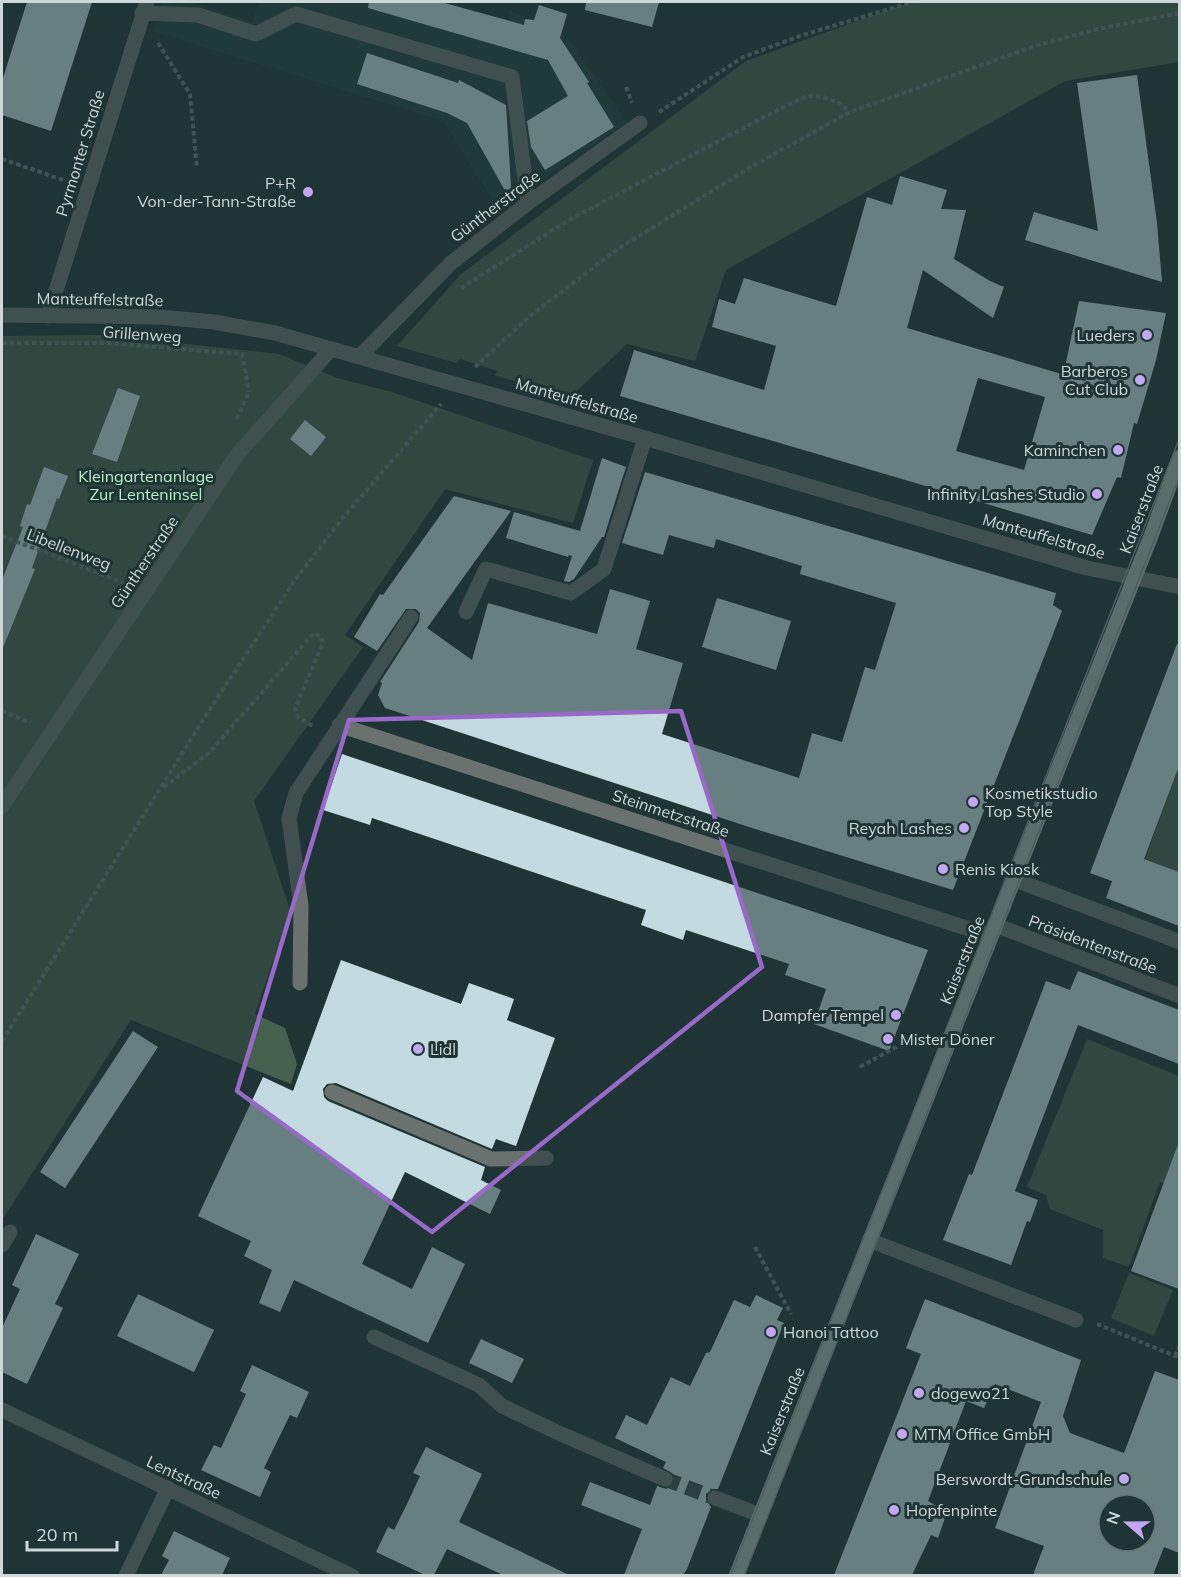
<svg xmlns="http://www.w3.org/2000/svg" width="1181" height="1577" viewBox="0 0 1181 1577" font-family="Mulish,sans-serif">
<style>
.built{fill:#234141}
.green{fill:#45614d}
.building{fill:#c2dae0;fill-rule:evenodd}
.lines{fill:none;stroke-linecap:round;stroke-linejoin:round}
.minor-tunnel{stroke:#394d4d;stroke-width:15;stroke-dasharray:15 8;stroke-linecap:butt}
.path{stroke:#677979;stroke-width:4;stroke-dasharray:4.5 3;stroke-linecap:butt}
.minor{stroke:#69726f;stroke-width:15}
.major{stroke:#a1b4ad;stroke-width:15}
.tram{stroke:#829292;stroke-width:1.5}
.marked{fill:none;stroke:#9869c8;stroke-width:4.5;stroke-linejoin:round}
.poi-dot{fill:#c3a7f2;stroke:#1f3434;stroke-width:2}
.labels{text-anchor:middle;dominant-baseline:central;stroke-width:6;stroke-linejoin:round;paint-order:stroke}
.street-label{font-size:16px;fill:#cdd9d9;stroke:#1f3434}
.poi-label{font-size:16px;fill:#cdd9d9;stroke:#1f3434;text-anchor:end}
.park-label{font-size:16px;fill:#b8f1c8;stroke:#1f3434}
</style>
<rect width="100%" height="100%" fill="#1f3434"/>
<path class="built" d="M164,2H192L252,22L259,2H441L509,20V10L569,40L627,122L499,210L443,121L152,31Z"/>
<path class="green" d="M911,2H1179V62L1065,81L726,270L695,361L627,344L569,398L494,375L498,371L460,359L456,363L397,346L461,274L746,61Z
M105,335L279,354L337,378L395,393L593,460L573,523L445,489L345,635L363,647L254,801L290,910L255,1014L285,1028L297,1064L291,1084L131,1020L2,1220V336Z
M1179,766L1180,872H1179L1145,859Z
M1087,1039L1179,1076V1189L1160,1182L1129,1267L1103,1258V1230L1050,1209L1046,1195L1027,1187Z
M1129,1273L1173,1290L1154,1336L1111,1318Z"/>
<path class="building" d="M27,2H92L51,131L2,115V81Z
M369,2H441L524,25L525,19L534,20L539,5L567,14L560,38L589,82L587,83L614,127L545,170L531,147L527,121L568,96L548,60L368,8Z
M586,2H659L652,27L585,10Z
M367,53L458,83L459,80L506,105L512,203L467,123L447,113L357,84Z
M1137,75L1157,223L1162,282L1025,240L1034,212L1098,231L1077,83Z
M900,176L947,190L941,209L966,210L954,259L990,281L1004,287L993,318L923,270L907,328L1088,382L1065,367L1079,301L1166,313L1156,360L1137,424L1134,423L1121,478L1117,477L1092,535L620,396L634,350L764,390L776,346L712,327L719,299L735,304L744,278L836,306L867,197L892,205ZM978,378L1045,397L1024,470L956,451Z
M118,388L140,396L117,462L92,454Z
M305,420L326,437L311,456L290,439Z
M602,458L626,467L604,537H602L574,579L569,582L564,581L572,556L569,555L568,557L506,538L514,512L580,531Z
M44,467L68,476L59,499L57,498L32,568L35,569L2,650V580L23,527L20,526L27,504L30,505Z
M645,472L1056,593L1053,605L1062,611L953,890L749,827L385,708L378,695L382,683L380,682L419,622L420,613L416,609H406L377,651L354,637L380,594L383,595L454,496L511,511L427,628L472,660L488,603L597,634L610,589L650,601L636,649L683,663L662,734L799,778L812,733L842,742L865,667L875,670L896,603L800,574L802,566L716,539L714,548L669,535L663,555L622,543Z
M717,598L791,621L776,670L702,647Z
M1177,644L1179,645V766L1144,859L1179,872V926L1106,898L1112,881L1090,873Z
M342,754L928,950L889,1051L814,1024L826,989L785,975L789,964L686,930L683,940L641,925L646,910L372,818L370,825L323,810Z
M341,960L461,1004L469,983L514,999L507,1020L555,1038L516,1146L496,1139L492,1149L336,1083L327,1084L323,1089L324,1097L328,1101L485,1167L481,1180L501,1190L490,1214L405,1172L362,1264L412,1289L432,1247L465,1264L428,1343L294,1280L280,1312L259,1303L272,1270L244,1256L251,1241L198,1216L263,1077L293,1091Z
M1078,971L1179,1010V1064L1078,1025L1015,1191L1038,1200L1030,1222L1027,1221L1011,1265L943,1240L969,1174L972,1175L1046,981L1070,990Z
M133,1031L158,1047L65,1188L40,1172Z
M1177,1147L1179,1148V1289L1131,1271Z
M36,1234L79,1254L55,1304L63,1308L27,1384L2,1372V1328L20,1289L12,1285Z
M138,1294L214,1330L194,1372L117,1336Z
M756,1295L783,1308L777,1320L784,1323L718,1489H713L706,1494V1500L711,1507L687,1569L683,1575H624L642,1529L581,1505L590,1482L650,1505L657,1486L666,1489L671,1486L675,1477L672,1473L663,1468L666,1462L615,1438L626,1415L647,1425L671,1377L690,1386L706,1353L710,1352L734,1300L750,1307Z
M925,1299L1081,1360L1063,1416L1070,1433L1124,1453L1155,1371L1179,1380V1553L1164,1547L1153,1575H1033L1044,1546L995,1528L1041,1402L995,1384L984,1408L966,1401L928,1501L947,1512L938,1538L931,1535L912,1575H834L921,1354L906,1348ZM1109,1505H1145V1541H1109Z
M481,1339L524,1359L512,1383L469,1363Z
M252,1365L309,1392L297,1418L290,1415L264,1468L271,1472L260,1497L201,1470L214,1445L221,1448L246,1394L240,1391Z
M426,1447L482,1474L459,1522L569,1575H503L447,1549L434,1575H425L376,1552L388,1527L394,1530L407,1504L420,1476L413,1473Z
M174,1531L230,1558L222,1575H161L169,1560L162,1556Z"/>
<g class="lines">
<path class="minor-tunnel" d="M665,1479L715,1498"/>
<path class="path" d="M158,43L190,94L197,168
M626,87L632,103
M659,112L743,57L800,36L912,2
M2,159L66,181
M461,288L567,221L772,113L807,96L823,97L839,103L850,112
M2,343H107L242,354L249,392
M475,367L530,316L619,248L758,163L850,112L1035,46L1098,29L1180,13
M237,419L249,392
M2,536L124,583
M2,711L30,723
M164,787L210,752L310,637L315,633L321,637L323,643L295,709L298,717L314,727
M2,1041L206,715L295,580L341,520L441,404
M860,1067L898,1046
M755,1247L791,1314
M1097,1324L1180,1358
M1175,1356L1180,1345"/>
<path class="minor" d="M142,13L198,15L256,34L296,14L512,77L528,203
M2,315L159,317L214,322L275,333L645,438L1087,568L1180,587
M48,316L147,2
M359,357L451,263L528,203L640,123
M466,612L486,569L571,593L604,569L645,438
M339,725L991,936
M2,806L237,455L331,349
M1013,879L1180,942
M995,925L1180,996
M300,983L301,906L289,818L296,793L411,617
M332,1092L491,1159L546,1158
M869,1240L1076,1320
M2,1245L10,1232
M374,1337L479,1385L502,1406L561,1434L665,1479
M2,1410L352,1576
M715,1498L760,1515
M126,1576L168,1488"/>
<path class="major" d="M736,1576L1151,536L1180,457"/>
<path class="tram" d="M730,1576L1180,437
M744,1576L1180,475"/>
</g>
<path d="M0 0H1181V1577H0ZM681,711L762,967L432,1232L237,1091L349,720Z" fill="#1f3434" fill-opacity=".55" fill-rule="evenodd"/>
<path class="marked" d="M681,711L762,967L432,1232L237,1091L349,720Z"/>
<g class="poi-dot">
<circle cx="308" cy="192" r="6"/>
<circle cx="1147" cy="335" r="6"/>
<circle cx="1140" cy="380" r="6"/>
<circle cx="1118" cy="450" r="6"/>
<circle cx="1097" cy="494" r="6"/>
<circle cx="973" cy="802" r="6"/>
<circle cx="964" cy="828" r="6"/>
<circle cx="943" cy="869" r="6"/>
<circle cx="896" cy="1015" r="6"/>
<circle cx="888" cy="1039" r="6"/>
<circle cx="418" cy="1049" r="6"/>
<circle cx="771" cy="1332" r="6"/>
<circle cx="919" cy="1393" r="6"/>
<circle cx="902" cy="1434" r="6"/>
<circle cx="1124" cy="1479" r="6"/>
<circle cx="894" cy="1510" r="6"/>
</g>
<g class="labels">
<g class="street-label">
<text transform="translate(80 153) rotate(-73)">Pyrmonter Straße</text>
<text transform="translate(495 206) rotate(-37)">Güntherstraße</text>
<text transform="translate(100 299) rotate(1)">Manteuffelstraße</text>
<text transform="translate(142 334) rotate(4)">Grillenweg</text>
<text transform="translate(577 400) rotate(16)">Manteuffelstraße</text>
<text transform="translate(1141 509) rotate(-69)">Kaiserstraße</text>
<text transform="translate(1044 536) rotate(16)">Manteuffelstraße</text>
<text transform="translate(69 549) rotate(21)">Libellenweg</text>
<text transform="translate(144 562) rotate(-56)">Güntherstraße</text>
<text transform="translate(671 813) rotate(18)">Steinmetzstraße</text>
<text transform="translate(1093 944) rotate(21)">Präsidentenstraße</text>
<text transform="translate(962 960) rotate(-68)">Kaiserstraße</text>
<text transform="translate(782 1411) rotate(-68)">Kaiserstraße</text>
<text transform="translate(184 1477) rotate(25)">Lentstraße</text>
</g>
<g class="poi-label">
<text x="296" y="183">P+R<tspan x="296" dy="18">Von-der-Tann-Straße</tspan></text>
<text x="1135" y="335">Lueders</text>
<text x="1128" y="371">Barberos<tspan x="1128" dy="18">Cut Club</tspan></text>
<text x="1106" y="450">Kaminchen</text>
<text x="1085" y="494">Infinity Lashes Studio</text>
<text x="985" y="793" text-anchor="start">Kosmetikstudio<tspan x="985" dy="18">Top Style</tspan></text>
<text x="952" y="828">Reyah Lashes</text>
<text x="955" y="869" text-anchor="start">Renis Kiosk</text>
<text x="884" y="1015">Dampfer Tempel</text>
<text x="900" y="1039" text-anchor="start">Mister Döner</text>
<text x="430" y="1049" text-anchor="start">Lidl</text>
<text x="783" y="1332" text-anchor="start">Hanoi Tattoo</text>
<text x="931" y="1393" text-anchor="start">dogewo21</text>
<text x="914" y="1434" text-anchor="start">MTM Office GmbH</text>
<text x="1112" y="1479">Berswordt-Grundschule</text>
<text x="906" y="1510" text-anchor="start">Hopfenpinte</text>
</g>
<g class="park-label">
<text x="146" y="476">Kleingartenanlage<tspan x="146" dy="18">Zur Lenteninsel</tspan></text>
</g>
</g>
<rect width="1181" height="1577" fill="none" stroke="#cdd9d9" stroke-width="6"/>
<g transform="translate(1127 1523) rotate(290)"><circle r="28" fill="#1f3434" stroke="#657676" stroke-width="1.5"/>
<path d="M0-4.5L10 22L0 15L-10 22Z" fill="#c3a7f2"/>
<text y="-9" font-size="16" font-weight="bold" text-anchor="middle" fill="#cdd9d9">N</text>
</g>
<path d="M27 1541v9h90v-9" fill="none" stroke="#cdd9d9" stroke-width="3"/>
<text x="36" y="1541" font-size="18" fill="#cdd9d9" stroke="#1f3434" stroke-width="4.5" paint-order="stroke">20 m</text>
</svg>
